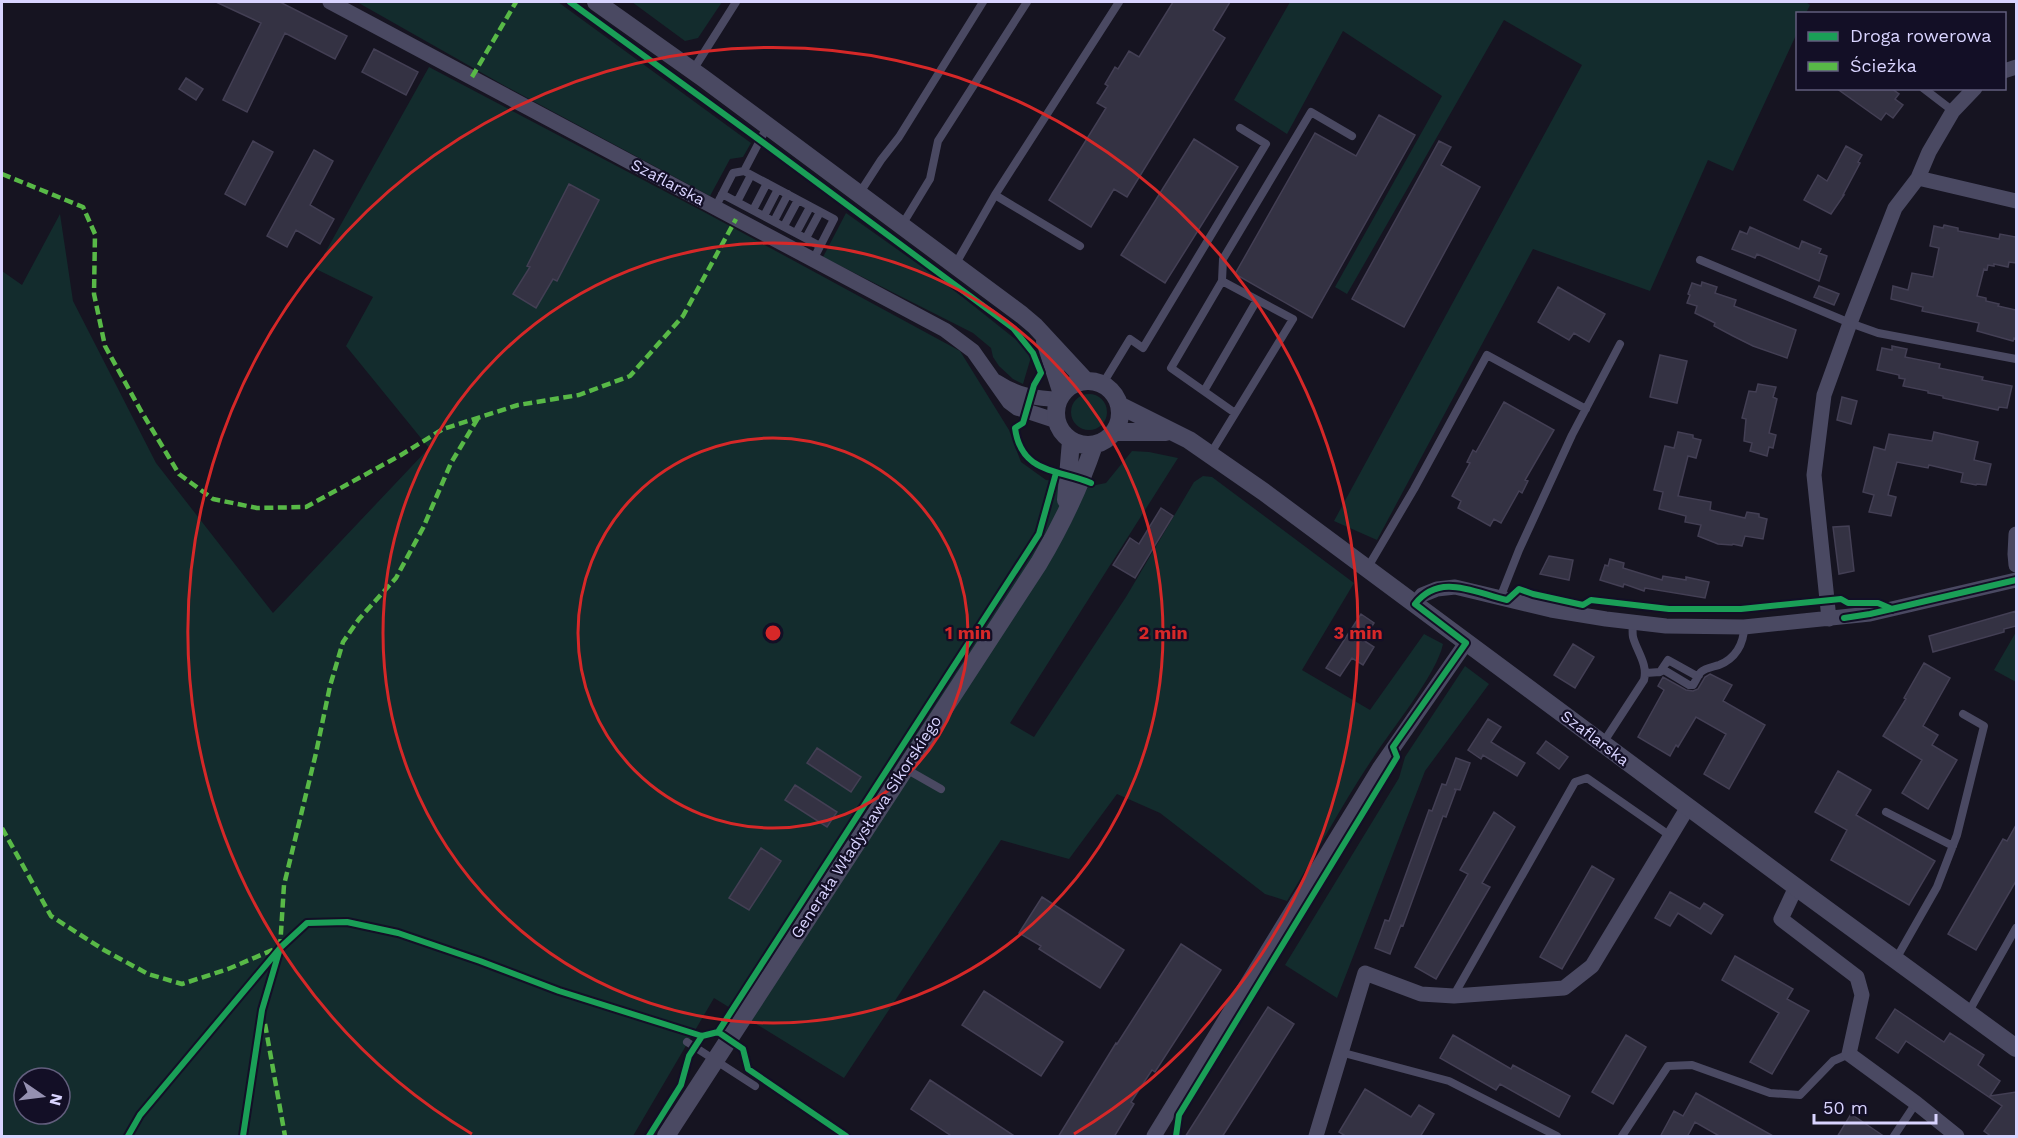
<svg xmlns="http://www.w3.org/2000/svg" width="2018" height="1138" viewBox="0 0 2018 1138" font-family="'Work Sans',sans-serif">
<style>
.green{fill:#132c2d;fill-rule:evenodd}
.building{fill:#343243;stroke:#433f54;stroke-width:1.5}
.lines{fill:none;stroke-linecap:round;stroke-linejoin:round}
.service{stroke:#4a4962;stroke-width:8}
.minor{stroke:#4a4962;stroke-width:15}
.tertiary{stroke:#4a4962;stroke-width:18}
.quiet{stroke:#58b947;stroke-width:4.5;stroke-dasharray:9 4.5;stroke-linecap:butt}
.cycleway-casing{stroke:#130f26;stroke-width:10}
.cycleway{stroke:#1a9f57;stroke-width:6}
.ring{fill:none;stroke:#d62828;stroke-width:3}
.labels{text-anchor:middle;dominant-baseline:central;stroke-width:4.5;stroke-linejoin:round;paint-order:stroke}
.street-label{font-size:16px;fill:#d9d4ff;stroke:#130f26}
.centre{fill:#d62828;stroke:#130f26;stroke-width:3}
.ring-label{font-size:18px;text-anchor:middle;font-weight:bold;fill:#d62828;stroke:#130f26;stroke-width:4.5;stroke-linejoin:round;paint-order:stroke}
</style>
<rect width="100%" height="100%" fill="#161421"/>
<path class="green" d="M357,2H558L751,143L743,157L730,159L710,196L505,86Z
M632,2H722L698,38L685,41Z
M1290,2H1806L1810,5L1806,13L1798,14L1797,33L1733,171L1708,160L1650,291L1533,249L1377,540L1334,521L1582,65L1504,20L1347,294L1335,287L1442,96L1343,31L1287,134L1234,100Z
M429,67L704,212L960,351L1009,430L1021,462L1046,480L1096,485L1106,483L1132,451L1149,452L1178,458L1010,723L1034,737L1126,597L1194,482L1203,476L1212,477L1354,583L1302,670L1370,710L1424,634L1443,644C1437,674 1391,730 1373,758C1342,804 1316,854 1287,901L1265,894L1160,813L1117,794L1069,859L1001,840L844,1078L714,998L633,1136H2V271L22,285L60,214L73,301L156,463L273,613L429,448L346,346L373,297L316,269ZM24,1078H60V1114H24Z
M846,213L946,284L1019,342L1031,357L1023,384L1013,379L999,366L993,357L991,348L973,333L823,257Z
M1071 412a18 18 0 1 1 36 0a18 18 0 1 1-36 0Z
M2016,632V682L1994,670Z
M1465,666L1489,684L1425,771L1337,998L1285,965L1399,778L1405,757Z"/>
<path class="building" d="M216,2H280L347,36L335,59L285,33L247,112L223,100L261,23Z
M1173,2H1230L1213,30L1225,38L1127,197L1114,189L1091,227L1049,200L1106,108L1097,103L1108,86L1105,84L1115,67L1118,69L1129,51L1139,57Z
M374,49L418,72L406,95L362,72Z
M186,78L203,89L196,100L179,89Z
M1836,88H1891L1899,94L1895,99L1903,105L1893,118L1886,113L1881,120Z
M1379,115L1415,135L1312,318L1235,274L1315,133L1356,156Z
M1194,139L1238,167L1165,283L1121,255Z
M253,141L273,152L245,205L225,194Z
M1439,141L1451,147L1441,165L1480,187L1404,327L1352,299Z
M1846,146L1862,155L1858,162L1860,163L1843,195H1844L1831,214L1804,200L1818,175L1827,181Z
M314,150L333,161L310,205L334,219L320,244L296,230L287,247L267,236Z
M569,184L599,200L557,281L553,279L536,308L513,294L530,267L527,266Z
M1944,225L1958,228V231L1999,239L2000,234L2016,237V263L2009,262L2008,267L1994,264V266L1988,265L1987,270L1984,269L1977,296L1986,298V301L1999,304L1998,306L2016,310V339L2014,338L2013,341L1977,331L1979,323L1922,311L1923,307L1891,299L1893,286L1908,290L1912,273L1933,277L1939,248L1930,246L1934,226L1943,228Z
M1750,227L1799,249L1802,241L1821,249L1819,253L1827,256L1819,281L1757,254L1755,258L1732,249L1740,231L1747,234Z
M1702,282L1717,287L1715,293L1736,300L1734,306L1796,330L1787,358L1753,346L1733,336L1714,326L1715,323L1695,313L1697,306L1687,303L1690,295L1688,294L1692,283L1701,286Z
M1819,286L1839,294L1834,305L1814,297Z
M1558,287L1605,314L1589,342L1574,333L1569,340L1538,322Z
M1892,346L1907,349L1905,357L1940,364L1939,368L1983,377L1982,380L2012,386L2007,408L1999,407L1998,410L1943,398V396L1928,393V391L1903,386L1905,379L1899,378V375L1877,370L1882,348L1892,350Z
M1660,355L1687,361L1677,403L1650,397Z
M1758,384L1776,387L1773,397L1777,399L1769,433L1776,435L1773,448L1769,447L1767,456L1750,451L1752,443L1744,441L1746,419L1742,418L1749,391L1756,392Z
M1842,397L1857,401L1851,424L1837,420Z
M1504,402L1554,430L1525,480L1528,481L1522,493L1519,491L1501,523L1494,519L1490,526L1458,508L1461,501L1452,496L1470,463L1467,462L1473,450L1476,452Z
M1678,432L1693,435V438L1701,440L1696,458L1688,456L1678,496L1711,502L1710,510L1745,518L1747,512L1759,514V517L1767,519L1763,539L1745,536L1742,546L1733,544L1732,545L1718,544L1698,536L1701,525L1685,522L1686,516L1659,509L1663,492L1654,490L1665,446L1674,448Z
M1934,432L1978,442L1974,460L1991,464L1986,485L1977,484L1976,485L1961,482L1963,473L1929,465L1928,468L1897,462L1888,495L1896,497L1891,516L1869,512L1874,495L1863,492L1874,447L1885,450L1889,434L1932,441Z
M1161,508L1173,516L1135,578L1113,565L1130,538L1139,544Z
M1849,526L1854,571L1839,574L1833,527Z
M1549,556L1573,560L1569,580L1540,574Z
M1610,559L1624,563L1623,568L1662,580L1663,576L1686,580V577L1709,582L1705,598L1645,588L1644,591L1624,584L1623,587L1600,580L1605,565L1608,566Z
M2016,611V626L2004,629V632L1933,652L1929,636Z
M1361,614L1374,623L1363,640L1374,647L1363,665L1352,658L1340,676L1326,668Z
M1573,644L1594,657L1575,688L1554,675Z
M1924,663L1950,678L1923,726L1938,735L1932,745L1957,760L1928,809L1902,793L1922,760L1883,736L1906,699L1904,698Z
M1710,674L1732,685L1723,701L1765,725L1729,789L1704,774L1726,734L1696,717L1678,747L1676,745L1670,756L1638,737L1664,690L1658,686L1663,677L1686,690L1693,691L1698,689L1705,677Z
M1488,719L1501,727L1491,742L1525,763L1517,776L1483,755L1481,759L1468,750Z
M1546,741L1568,757L1559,769L1537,753Z
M817,748L861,777L851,792L807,763Z
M1456,758L1470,763L1460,790L1454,789L1456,790L1446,817L1443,816L1403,926L1401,925L1390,954L1375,948L1385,920L1389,921L1429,810L1432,811L1442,784L1446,785Z
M1838,771L1871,790L1856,815L1935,861L1909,905L1831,860L1847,830L1815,812Z
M795,785L837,812L827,827L785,800Z
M1494,812L1515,827L1482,883L1490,887L1436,979L1415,967L1468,874L1460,870Z
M2016,825V881L1976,950L1948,934L2003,839L2007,841Z
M761,848L781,861L749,910L729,898Z
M1592,866L1614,879L1562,969L1540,957Z
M1670,892L1700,909L1704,903L1723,915L1711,934L1678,913L1670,926L1655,918Z
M1042,897L1124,950L1100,988L1039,949L1041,946L1019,933Z
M1181,944L1221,970L1155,1072L1152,1070L1131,1102L1134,1104L1114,1137H1058L1116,1043L1117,1044Z
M1735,956L1793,989L1787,999L1809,1011L1772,1074L1750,1062L1779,1013L1722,980Z
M984,991L1063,1042L1041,1076L962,1025Z
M1268,1007L1294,1024L1222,1137H1185Z
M1895,1009L1944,1042L1950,1033L1984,1055L1978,1065L2000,1081L1990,1096L2016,1092V1137H1992L1984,1131L2002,1106L1906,1041L1898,1053L1876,1038Z
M1453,1035L1511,1069L1513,1065L1570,1096L1559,1117L1500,1084L1496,1090L1440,1058Z
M1626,1035L1646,1047L1613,1104L1592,1092Z
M930,1080L1016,1137H953L911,1109Z
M1365,1089L1411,1117L1419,1105L1434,1114L1420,1137H1347L1339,1132Z
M1696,1093L1775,1137H1721L1695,1122L1687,1137H1660L1674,1111L1683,1116Z
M1851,1114L1885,1137H1837Z"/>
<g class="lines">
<path class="service" d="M693,70L736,2
M1923,88L1953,111
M767,127L744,171L834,219L813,260
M722,194L820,246
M859,194L881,160L899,137L983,2
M995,195L1080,246
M737,202L751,175
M715,208L733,173L744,171
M753,210L767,183
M764,216L778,189
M774,221L788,194
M902,225L930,179L938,141L1027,2
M784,226L798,200
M796,233L810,207
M806,238L820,212
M1700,260L1850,323L1878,333L2016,359
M955,265L995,195L1119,2
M1222,281L1171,368L1235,413
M1102,385L1130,339L1143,348L1266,144L1240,128
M1204,391L1257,300
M1211,453L1293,319L1222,281L1223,259L1311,112L1352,136
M1368,567L1414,489L1487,355L1586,409
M1500,598L1519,550L1572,435L1620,344
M1660,672L1664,670L1689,685H1693C1696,681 1698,675 1701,672C1705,668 1713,667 1719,665C1735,659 1744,644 1744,627
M1646,673L1660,672L1668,660L1695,675H1699
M1603,743L1644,680C1648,664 1637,652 1633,637C1632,632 1633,627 1633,622
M906,769L941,789
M1886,812L1953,846
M1896,959L1937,887L1957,835L1984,726L1963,714
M1454,995L1575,782L1587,778L1669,835
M1968,1013L2016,928
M687,1042L755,1086
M1340,1052L1449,1081L1557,1136
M1622,1136L1668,1066L1692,1065L1770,1093L1800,1095L1833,1061L1849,1054
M1894,1136L1916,1103"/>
<path class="minor" d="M330,2L945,330L973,351L1009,402L1017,408L1057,421
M2004,71L2016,67
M1918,178L2016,201
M997,382C1017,395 1036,399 1059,399
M2016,534L2015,554L2016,565
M1415,604L1422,595L1437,589L1455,587L1551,610L1606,619L1666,626L1744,627L1870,614L2016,580
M1829,619L1814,475L1824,395L1850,323L1895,208L1918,178L1929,152L1953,111L1975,88
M1796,887L1781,919L1857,977L1862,995L1849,1054L1916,1103L1957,1136
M1154,1136L1380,767L1466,643
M1316,1136L1365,973L1421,994L1454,996L1564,988L1592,966L1688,807"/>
<path class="tertiary" d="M596,2L703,78L1022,315L1035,326L1086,381
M1045,341L1062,394
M1056 413a32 32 0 1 1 64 0a32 32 0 1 1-64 0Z
M1119,405L1189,440L1264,492L1796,887L2016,1048
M1114,432H1166
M1066,500L1071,441
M666,1136L1039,563C1061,526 1080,486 1094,445"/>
<path class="quiet" d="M472,77L516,2
M2,174L83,207L95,234L94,294L105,346L141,411L179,474L213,499L257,508L306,507L401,455L443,429L518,405L579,395L630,376L683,316L736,219
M2,828L51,916L104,950L148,974L182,984L228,969L275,949
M280,948L284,885L316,753L330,686L343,642L359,619L396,578L423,528L451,463L478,418
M265,1024L285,1136"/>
<defs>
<path id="cycleway" d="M570,2L761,141L1013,328L1033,353L1041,373L1034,385L1023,423L1015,428C1021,474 1058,469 1091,483
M1844,618L1870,614L2016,580
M718,1032L743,1049L748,1069L846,1136
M128,1136L140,1115L281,947L307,923L347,922L398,933L480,961L559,991L702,1036L718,1032L1039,534L1056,473
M243,1136L262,1010L279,952
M649,1136L681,1085L689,1056L702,1036
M1176,1136L1179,1115L1397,757L1393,747L1466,643L1415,604C1440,572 1475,593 1507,600L1519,589L1533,594L1583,605L1591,600L1669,609H1741L1841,599L1848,603H1878L1892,609"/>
</defs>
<use href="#cycleway" class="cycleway-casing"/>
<use href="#cycleway" class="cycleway"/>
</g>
<g class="ring">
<circle cx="773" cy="633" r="195"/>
<circle cx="773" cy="633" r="390"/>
<path d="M472 1134A585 585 0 1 1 1074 1134"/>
</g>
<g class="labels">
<g class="street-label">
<text transform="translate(668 182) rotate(28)">Szaflarska</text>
<text transform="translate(1595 738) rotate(37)">Szaflarska</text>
<text transform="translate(866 827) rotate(-57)">Generała Władysława Sikorskiego</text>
</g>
</g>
<circle cx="773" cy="633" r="9" class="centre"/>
<g class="ring-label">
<text x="968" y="639">1 min</text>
<text x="1163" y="639">2 min</text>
<text x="1358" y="639">3 min</text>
</g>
<rect width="2018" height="1138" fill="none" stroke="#d9d4ff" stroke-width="6"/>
<rect x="1796" y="12" width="210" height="78" fill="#130f26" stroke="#625e7d" stroke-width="1.5"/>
<rect x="1808" y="32" width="30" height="9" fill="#1a9f57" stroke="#625e7d" stroke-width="1.5"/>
<text x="1850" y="42" font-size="18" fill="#d9d4ff">Droga rowerowa</text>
<rect x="1808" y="62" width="30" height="9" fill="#58b947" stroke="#625e7d" stroke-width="1.5"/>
<text x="1850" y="72" font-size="18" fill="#d9d4ff">Ścieżka</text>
<g transform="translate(42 1096) rotate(104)"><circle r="28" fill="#130f26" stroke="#625e7d" stroke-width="1.5"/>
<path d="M0-4.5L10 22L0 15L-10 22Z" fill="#9591b1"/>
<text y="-9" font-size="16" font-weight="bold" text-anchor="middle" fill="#d9d4ff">N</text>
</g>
<path d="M1814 1114v9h122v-9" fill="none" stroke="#d9d4ff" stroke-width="3"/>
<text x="1823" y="1114" font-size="18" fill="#d9d4ff" stroke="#130f26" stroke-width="4.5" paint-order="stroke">50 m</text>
</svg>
